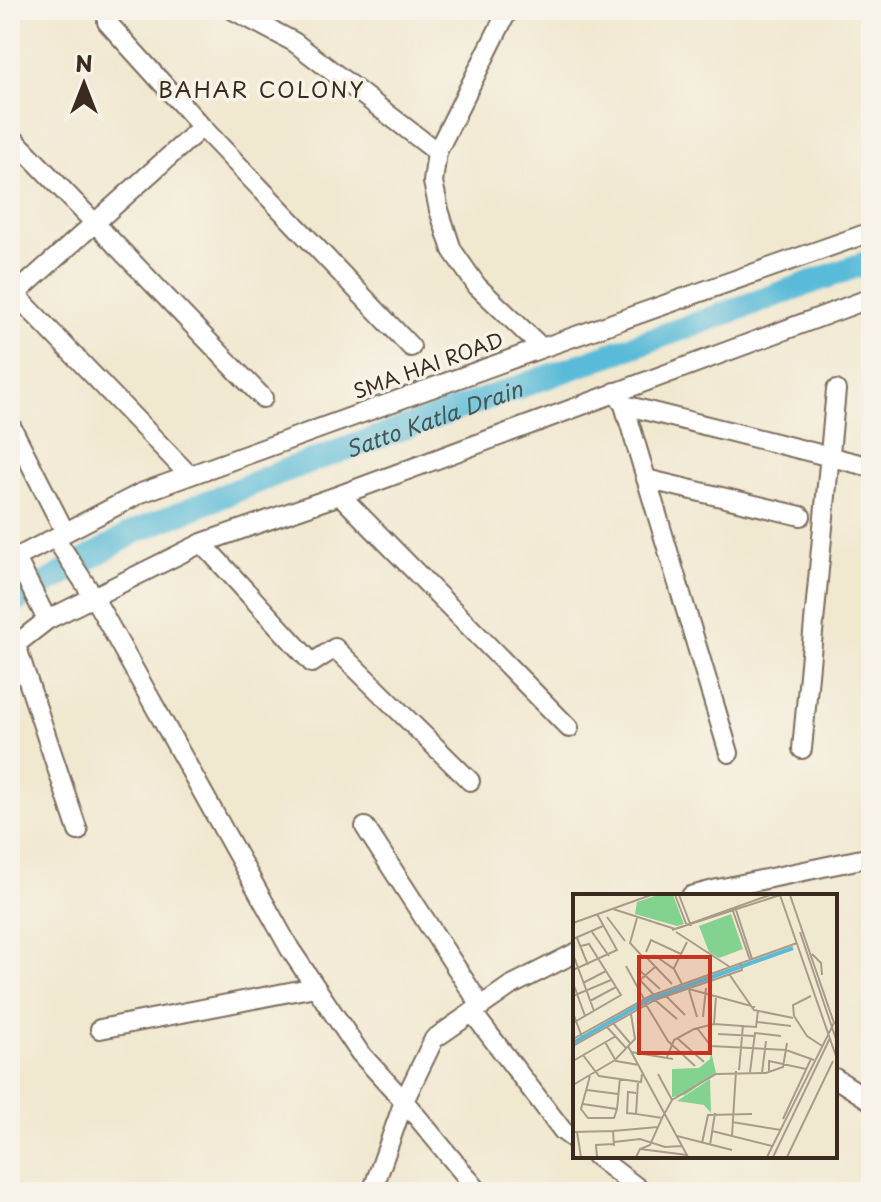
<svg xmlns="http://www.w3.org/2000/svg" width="881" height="1202" viewBox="0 0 881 1202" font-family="'Playpen Sans',sans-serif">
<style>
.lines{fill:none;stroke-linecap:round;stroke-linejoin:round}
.canal{stroke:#5abbd8;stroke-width:24}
.street-casing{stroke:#7b6c5c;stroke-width:22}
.street{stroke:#fff;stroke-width:18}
.labels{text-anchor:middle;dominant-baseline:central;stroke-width:7;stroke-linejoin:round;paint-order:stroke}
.street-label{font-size:20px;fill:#3b2a1e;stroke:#f7f3e8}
.neighbourhood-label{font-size:22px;letter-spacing:2px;fill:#3b2a1e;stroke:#f7f3e8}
.water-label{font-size:22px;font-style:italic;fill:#445656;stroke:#f7f3e8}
.inset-river{fill:none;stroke:#5abbd8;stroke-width:4}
.inset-road{fill:none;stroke:#a89c89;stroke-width:2}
.view{fill:#c8321e;fill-opacity:0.15;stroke:#c8321e;stroke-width:4}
.inset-edge{fill:none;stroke:#3b2a1e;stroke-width:4}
</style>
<rect width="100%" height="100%" fill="#f7f3e8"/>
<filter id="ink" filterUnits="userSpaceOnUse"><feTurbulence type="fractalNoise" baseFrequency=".0125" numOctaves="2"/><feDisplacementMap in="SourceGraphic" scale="16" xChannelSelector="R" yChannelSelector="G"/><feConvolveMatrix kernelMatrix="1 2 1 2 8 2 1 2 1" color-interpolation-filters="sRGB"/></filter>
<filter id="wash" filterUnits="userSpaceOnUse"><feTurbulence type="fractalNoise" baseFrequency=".006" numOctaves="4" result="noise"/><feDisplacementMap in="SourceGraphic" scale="32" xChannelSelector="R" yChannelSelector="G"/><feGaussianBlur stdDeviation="1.8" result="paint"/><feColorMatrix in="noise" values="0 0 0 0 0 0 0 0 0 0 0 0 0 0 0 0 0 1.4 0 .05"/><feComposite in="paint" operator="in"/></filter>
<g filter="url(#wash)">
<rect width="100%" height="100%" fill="#f1e8d0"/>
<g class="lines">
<path class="canal" id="s1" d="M10,604L136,531L281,472L871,261"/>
</g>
</g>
<g filter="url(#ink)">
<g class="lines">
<defs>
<path id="street" d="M233,10L294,42L437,152L433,182L439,210L452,250L477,286L542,348
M107,22L202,127L411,347
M10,135L263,398
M437,152L508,10
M615,392L624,405L729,753
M624,405L871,467
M10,424L65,532
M189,475L21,300L19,294L21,289L202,127
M646,479L801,516
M340,495L569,728
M56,539L93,596L290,949L360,1053L404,1101L479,1192
M202,543L312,663L335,648L470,781
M16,558L47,620
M10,561L141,493L542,348L871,232
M16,645L78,831
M10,649L47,620L202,543L340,495L871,298
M802,749L836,390
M365,827L481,1006
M691,896L718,889L871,857
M472,1012L563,1131L575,1140
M100,1029L315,987
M835,1078L871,1101
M596,1156L643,1192
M372,1192L404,1101L434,1039L510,986L575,953"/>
</defs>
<use href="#street" class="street-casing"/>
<use href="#street" class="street"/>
</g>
</g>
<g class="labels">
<g class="street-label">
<text transform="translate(428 365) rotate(-20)">SMA HAI ROAD</text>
</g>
<g class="neighbourhood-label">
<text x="262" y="88">BAHAR COLONY</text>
</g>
<g class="water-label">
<text stroke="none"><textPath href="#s1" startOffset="464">Satto Katla Drain</textPath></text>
</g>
</g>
<g transform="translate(573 894)">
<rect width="264" height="264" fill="#f1e8d0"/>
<path d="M85,1H100L111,30L104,32L62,20L64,8ZM158,20L170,55L146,64L136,58L126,32ZM138,157L143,179L112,201L99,203V175L126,174L137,165ZM137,185L138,219L131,211L104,207Z" fill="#84d290"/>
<path class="inset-river" d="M0,149L77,105L220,54"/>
<path class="inset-road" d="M102,1L114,32M106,1L118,32M207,1L264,165M40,15L102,35L197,1M163,16L179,65M160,17L177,66M34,23L52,47M64,24L57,49L69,62M0,29L78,1M99,36L207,1M19,38L36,62M103,38L157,73M227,38L264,148M4,44L15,71M0,45L30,32M73,58L78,46L108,60M0,60L21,117M239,60L248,69L249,81M81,61L101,75L109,90M74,64L99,90M53,72L71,105M64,74L87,95M101,74L114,48M0,76L44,56L24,20M156,80L181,116L220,124M0,89L12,122M10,89L33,77M116,95L182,113M116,96L124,123M81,101L67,86L82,73M0,102L38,86M93,102L112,121M238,102L220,111L221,122L234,142L249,152M82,106L104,125M17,107L43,93M72,109L95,147L122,172M0,119L9,143M130,123L133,94M184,128L218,132M0,129L48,101L16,50L8,52M40,129L57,149M141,130L143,102M34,133L53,154M124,134L138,152L213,156L241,166M145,140L181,142M104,144L131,168M0,145L77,102L224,49M32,148L43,167L66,171M0,152L82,106L169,76L168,70M55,152L115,263M58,158L100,165M10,161L26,182L68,188L69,180M94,163L101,146L121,135L141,130L183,133L185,117M0,167L43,142M166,176L170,131M177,178L182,139L208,142M196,178V167L233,175M189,179L193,147M85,180L99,206M17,182L8,215L15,224H41L44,215M65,188L63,220L89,224L99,206L143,180L193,179L210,173L214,149M0,191L42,166L62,145L58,120M14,196L45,200M63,199L55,198L54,219L63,220M10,210L44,215L47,184M210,225L238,165M159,228L208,236M40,237L85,233M139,237L199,252M0,238L40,237L41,252M4,238L8,263M104,242L159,256M159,242L163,177M41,248L67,245L92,253L109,252M129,249L135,221L179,220M137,251L142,219M67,255L114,261M24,263L23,251L40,250M63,263L67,255L77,251L89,224M194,263L261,129L217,1M200,263L257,144M214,263L260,167"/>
<path class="view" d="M66,63H137V159H66Z"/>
<rect width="264" height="264" class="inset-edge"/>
</g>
<rect width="881" height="1202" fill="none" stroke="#f7f3e8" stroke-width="40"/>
<g transform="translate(84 84)" stroke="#f7f3e8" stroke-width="6" paint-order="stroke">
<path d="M0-6L14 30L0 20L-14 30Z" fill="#3b2a1e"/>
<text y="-12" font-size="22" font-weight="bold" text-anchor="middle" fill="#3b2a1e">N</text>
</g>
</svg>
